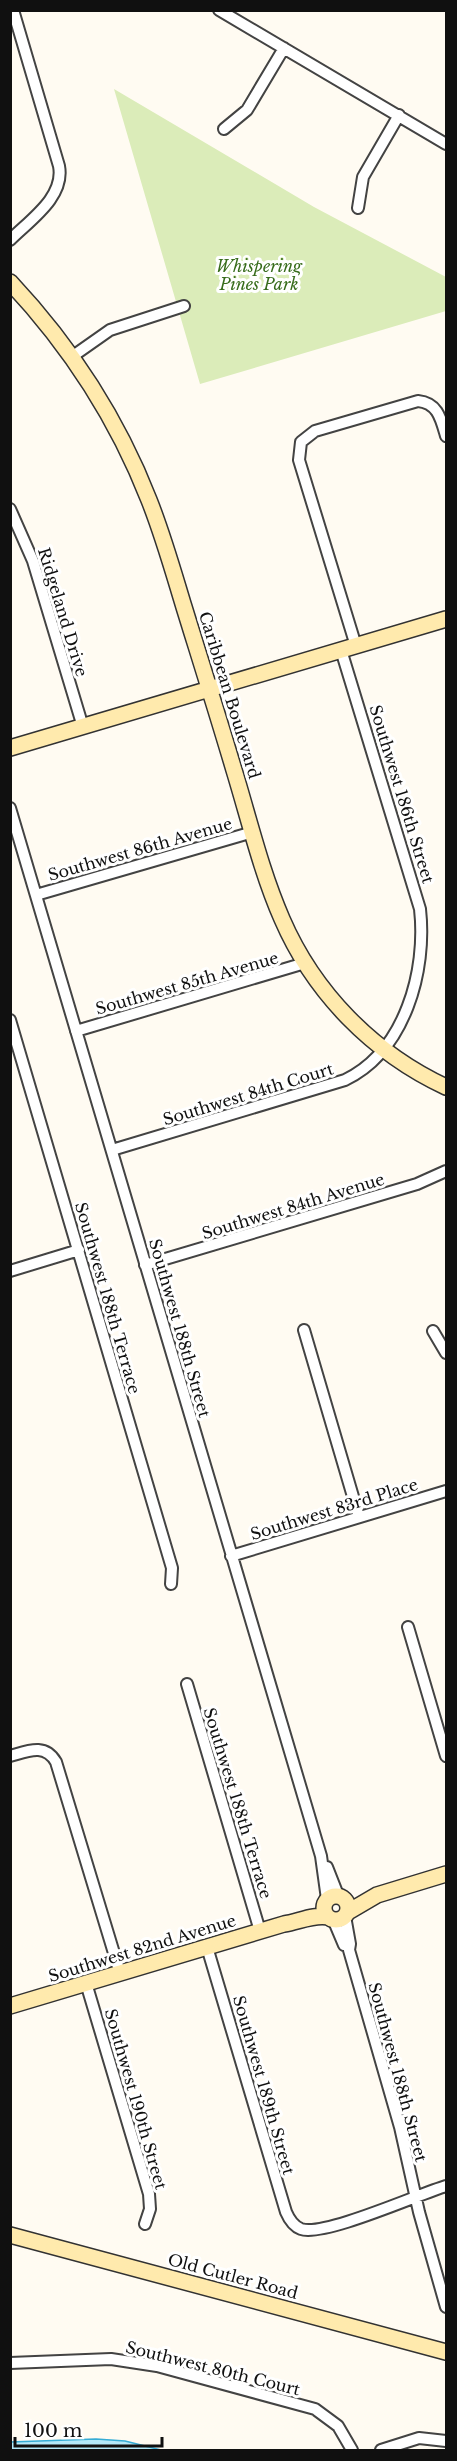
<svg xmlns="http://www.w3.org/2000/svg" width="457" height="2461" viewBox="0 0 457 2461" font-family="'Libre Baskerville',serif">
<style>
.green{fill:#dbecb9}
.water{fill:#b4e9f9;stroke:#36acd5;stroke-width:1.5}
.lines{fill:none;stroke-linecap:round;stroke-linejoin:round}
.street-casing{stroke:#434343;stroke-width:14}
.secondary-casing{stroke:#323232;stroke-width:18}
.street{stroke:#fff;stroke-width:10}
.secondary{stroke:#ffeaad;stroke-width:15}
.labels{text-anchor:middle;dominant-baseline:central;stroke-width:6;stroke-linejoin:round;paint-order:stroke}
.park-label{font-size:16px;font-style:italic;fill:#376c1b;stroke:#fff}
.street-label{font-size:16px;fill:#101010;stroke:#fff}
</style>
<rect width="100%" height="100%" fill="#fffbf2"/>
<path class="green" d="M114,89L314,207L446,277V311L200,384Z"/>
<path class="water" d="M96,2439L125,2441L161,2450H11V2442Z"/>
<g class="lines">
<defs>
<path id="street" d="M219,10L446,144
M224,129L247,110L284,48
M358,208L363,177L399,115
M10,240C30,220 65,197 59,166L13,10
M73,356L110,330L184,306
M10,509L33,561L83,727
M356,646L299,460L301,442L315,431L418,401C438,403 441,419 446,436
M10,808L321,1856L327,1899
M36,895L253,832
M10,1020L172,1568L171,1584
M76,1031L305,963
M112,1150L345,1080C405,1051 427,971 420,909L341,650
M145,1265L417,1184L446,1171
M10,1271L79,1250
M304,1330L359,1517
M433,1331L446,1353
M231,1556L446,1491
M408,1627L446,1756
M187,1684L260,1931
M10,1756C28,1751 45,1743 56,1762L120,1973
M327,1867L338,1895
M345,1916L350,1944L349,1950L400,2127L419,2212L446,2307
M333,1919L344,1945
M207,1947L286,2212C289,2219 293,2226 301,2229C324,2237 419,2194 446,2186
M86,1983L149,2194L150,2209L145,2224
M10,2363L111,2359L157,2366L315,2409L338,2426L352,2450
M381,2450L419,2438L446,2441"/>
<path id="secondary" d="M10,282C70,346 117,418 149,500C163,535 173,571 184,607C201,662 218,716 234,770C249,819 261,871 282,919C314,993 373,1053 446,1087
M10,748L446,619
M324 1908a12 12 0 1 1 24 0a12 12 0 1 1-24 0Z
M348,1912L377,1895L446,1874
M10,2006L284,1924C298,1922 314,1914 328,1917
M10,2235L446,2352"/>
</defs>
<use href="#street" class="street-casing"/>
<use href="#secondary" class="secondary-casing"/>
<use href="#street" class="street"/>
<use href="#secondary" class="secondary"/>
</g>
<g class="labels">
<g class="park-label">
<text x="259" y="266">Whispering<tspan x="259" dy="18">Pines Park</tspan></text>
</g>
<g class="street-label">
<text transform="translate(63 612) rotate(73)">Ridgeland Drive</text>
<text transform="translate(230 695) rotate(73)">Caribbean Boulevard</text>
<text transform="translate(402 794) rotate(73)">Southwest 186th Street</text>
<text transform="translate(140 849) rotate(-16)">Southwest 86th Avenue</text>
<text transform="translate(187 983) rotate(-16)">Southwest 85th Avenue</text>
<text transform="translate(248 1094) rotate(-17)">Southwest 84th Court</text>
<text transform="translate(293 1206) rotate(-17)">Southwest 84th Avenue</text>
<text transform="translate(108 1298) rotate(74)">Southwest 188th Terrace</text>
<text transform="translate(180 1328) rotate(74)">Southwest 188th Street</text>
<text transform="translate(334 1509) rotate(-17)">Southwest 83rd Place</text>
<text transform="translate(238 1803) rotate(73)">Southwest 188th Terrace</text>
<text transform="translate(142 1948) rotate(-17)">Southwest 82nd Avenue</text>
<text transform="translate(398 2072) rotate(75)">Southwest 188th Street</text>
<text transform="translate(264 2085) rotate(74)">Southwest 189th Street</text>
<text transform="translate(136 2099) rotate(74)">Southwest 190th Street</text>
<text transform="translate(233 2276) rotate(15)">Old Cutler Road</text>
<text transform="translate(213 2368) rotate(14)">Southwest 80th Court</text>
</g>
</g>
<rect width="457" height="2461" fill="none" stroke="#101010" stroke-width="24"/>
<path d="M15 2437v9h147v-9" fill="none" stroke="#101010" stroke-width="3"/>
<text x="24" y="2437" font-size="18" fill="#101010" stroke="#ffffff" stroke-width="4.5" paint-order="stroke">100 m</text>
</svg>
